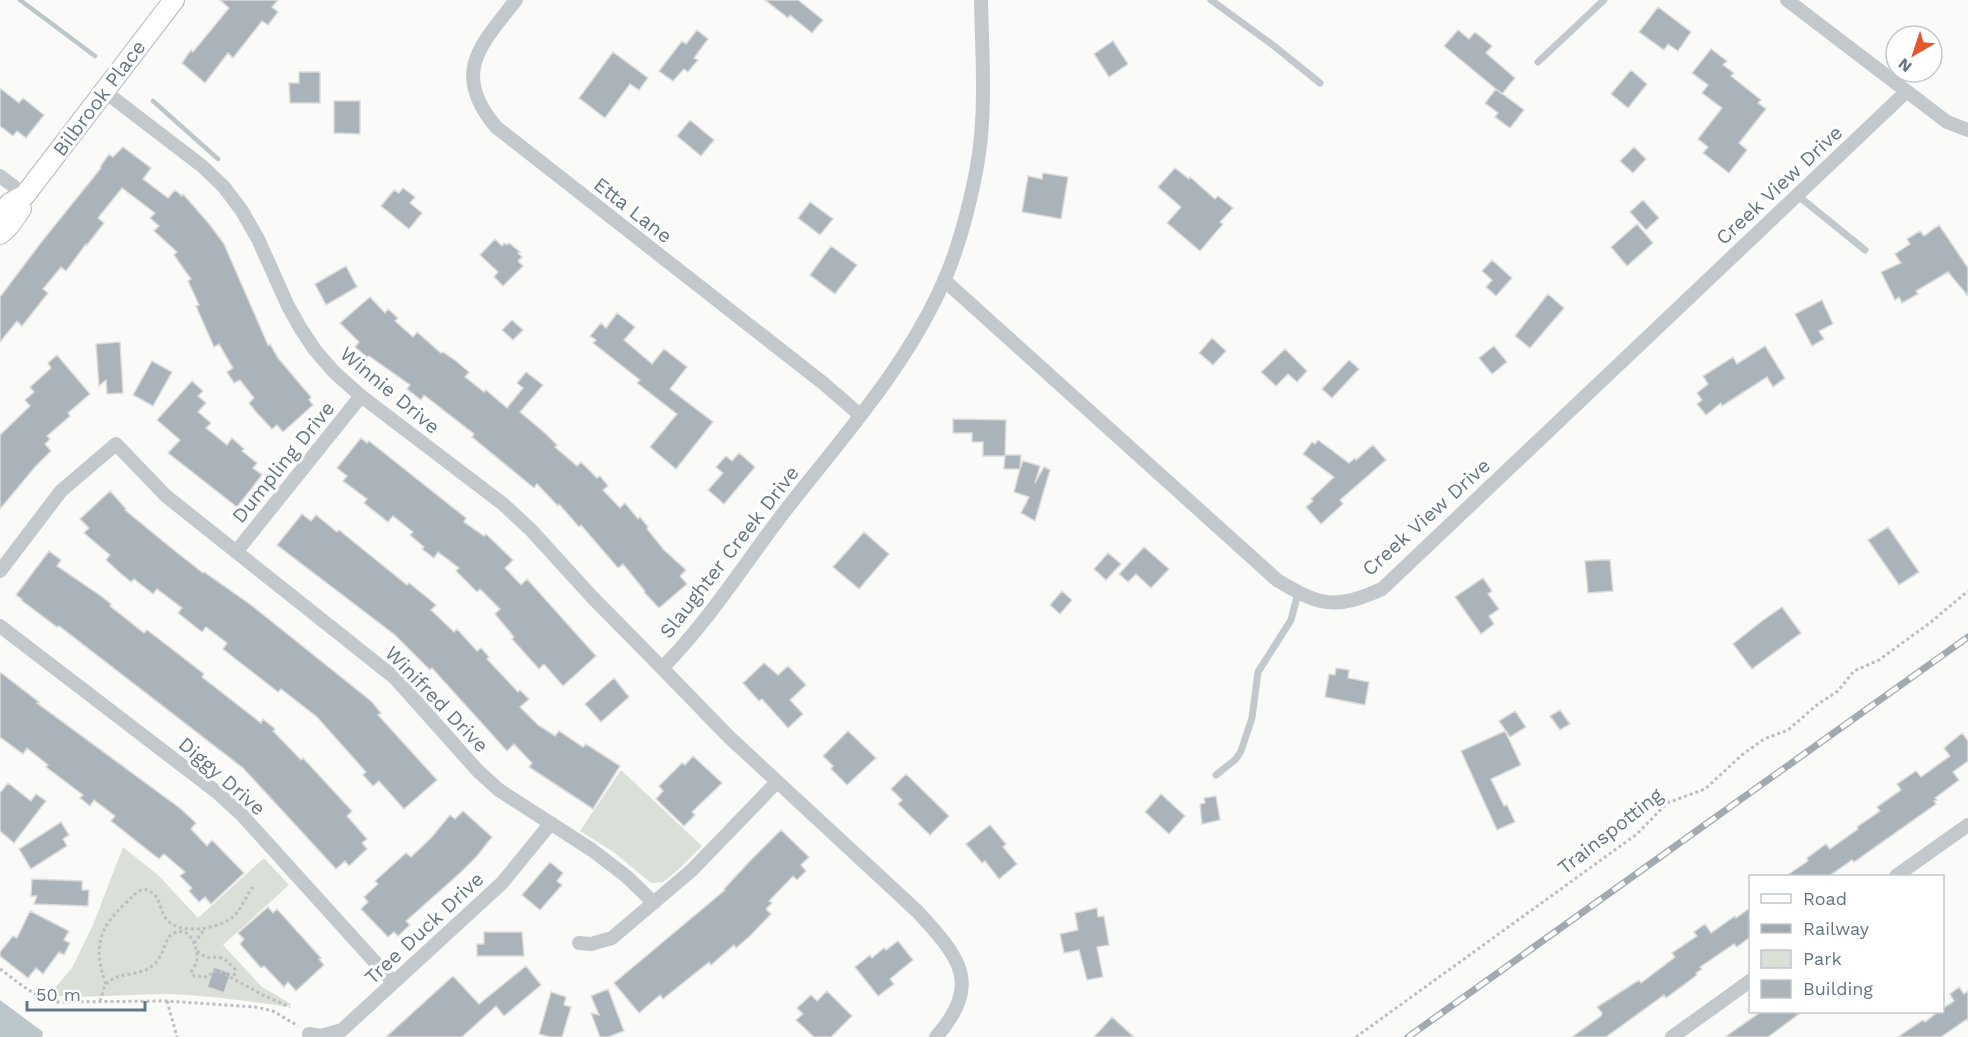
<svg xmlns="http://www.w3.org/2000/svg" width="1968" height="1037" viewBox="0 0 1968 1037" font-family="'Work Sans',sans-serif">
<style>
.green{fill:#dadfd7}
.water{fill:#bbc7cb}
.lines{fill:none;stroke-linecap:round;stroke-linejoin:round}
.stream{stroke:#bbc7cb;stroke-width:4.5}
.building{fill:#aab3b9;stroke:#dcdcda;stroke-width:1.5}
.secondary-casing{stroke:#b3babf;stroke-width:22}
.path{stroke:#bbbfc2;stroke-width:3;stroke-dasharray:3 3;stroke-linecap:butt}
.lane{stroke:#c3c8cc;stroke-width:7}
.street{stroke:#c3c8cc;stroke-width:14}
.secondary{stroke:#fff;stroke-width:20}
.rail-casing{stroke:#a2aab0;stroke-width:7}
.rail{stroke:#fff;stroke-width:4.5;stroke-dasharray:14;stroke-linecap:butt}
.labels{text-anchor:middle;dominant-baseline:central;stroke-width:6;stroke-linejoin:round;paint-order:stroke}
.street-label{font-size:20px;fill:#657683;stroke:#fff}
</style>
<rect width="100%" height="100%" fill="#fafaf8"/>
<path class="green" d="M621,770L702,846L679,869L663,882L651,883L615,853L580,831Z
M123,847L159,876L198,918L264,858L289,885L223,945L262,987L291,1004L285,1007L277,1005C239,1000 203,995 165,994C126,994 88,999 49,995L72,968L93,925Z"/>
<path class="water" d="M0,1000L43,1032L42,1037H0Z"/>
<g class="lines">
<path class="stream" d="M20,0L95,56
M153,101L218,159"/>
</g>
<path class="building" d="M220,0H278L272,7L278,12L268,25L262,21L233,58L228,53L205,83L182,63L191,50L193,52L229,8Z
M765,0H798L823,20L812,33L790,15L788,18Z
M1658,7L1691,32L1678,51L1668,44L1664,50L1639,32Z
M697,30L708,39L694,58L698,60L688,72L684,69L673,81L659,71L682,41L686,44Z
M1458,30L1469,39L1475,32L1492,46L1486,53L1515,78L1502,94L1444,46Z
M1113,41L1128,64L1109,77L1094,54Z
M1711,49L1727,61L1723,65L1734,73L1731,76L1761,100L1758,103L1766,109L1739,143L1747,150L1729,173L1703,153L1708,147L1698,139L1722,108L1702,93L1708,85L1692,73Z
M613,52L648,78L639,90L630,84L605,118L579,98Z
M1631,70L1647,84L1628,108L1611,94Z
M299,72H320V103H290L289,83H299Z
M0,88L19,103L23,98L44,115L26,138L17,131L13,136L0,126Z
M1496,89L1524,110L1510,128L1495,117L1498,113L1485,103Z
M334,101H360V134L334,133Z
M690,120L714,140L701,156L677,136Z
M123,147L151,168L143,179L168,198L175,190L182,196L183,194L210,225L224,244L268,345L270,344L278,358L311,397L309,400L313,405L283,432L277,425L272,429L256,412L249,403L254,398L240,380L234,383L227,372L233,368L219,344L214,347L196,306L199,305L188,281L191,279L174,255L177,252L154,231L159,226L150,218L155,213L122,188L98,218L104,223L87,245L86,244L66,271L61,267L43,289L48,293L22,326L17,321L0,342V297L43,240L101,168L100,167L109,154L113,157Z
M1634,147L1646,159L1633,173L1620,161Z
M1175,168L1189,179L1190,177L1215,199L1218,196L1233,208L1220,222L1223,224L1200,251L1167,223L1181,207L1158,187Z
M1043,173L1068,177L1061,219L1022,212L1028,176L1042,179Z
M403,188L415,197L410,203L422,213L409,229L381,206L394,190L399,193Z
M1643,200L1659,218L1646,230L1630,212Z
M810,202L833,219L820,235L798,218Z
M1637,224L1653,243L1627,266L1611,247Z
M1939,225L1968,268V296L1948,272L1916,291L1918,294L1902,303L1899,297L1895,300L1881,272L1901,263L1895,254L1910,244L1907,239L1920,231L1924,236Z
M495,239L502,246L504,243L507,245L509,243L520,252L518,253L522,257L518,261L523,266L503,286L494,277L498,272L480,255Z
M831,246L857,265L835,294L810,275Z
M1492,260L1512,278L1496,296L1486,287L1492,280L1482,271Z
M346,266L357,287L326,305L315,284Z
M1548,294L1564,308L1530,348L1515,336Z
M370,297L385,313L388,309L398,318L395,321L413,337L417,332L441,353L443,352L456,361L469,372L465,377L484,392L486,390L507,408L523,388L517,383L526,372L543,385L520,412L546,434L557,445L555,447L577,466L581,462L597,478L600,476L608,486L603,490L620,508L625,503L638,519L640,517L648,527L647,529L664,550L686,570L680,576L687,584L659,608L644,592L645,591L623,564L618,568L581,525L579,527L559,504L558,506L537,484L534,488L472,437L474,434L424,395L421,400L407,389L410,385L369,356L367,357L355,347L359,342L340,323Z
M1822,300L1833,324L1819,331L1824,339L1812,346L1795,314Z
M617,313L635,327L624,340L652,364L664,349L687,367L670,389L713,422L676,469L650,447L677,414L637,383L640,380L593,343L596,340L590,336L601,323L606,328Z
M512,320L523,330L513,340L502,330Z
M1212,338L1226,351L1213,365L1199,353Z
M120,342L123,393L107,394L106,380L99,386L96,344Z
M1494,346L1507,362L1492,374L1479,358Z
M1765,346L1785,378L1773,387L1767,377L1722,406L1721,403L1706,415L1697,404L1702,400L1697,393L1708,384L1703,376L1733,357L1737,364Z
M1285,349L1307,371L1297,382L1288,374L1276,386L1261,372Z
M57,355L90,394L68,413L70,416L47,436L50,439L45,444L51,451L35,467L0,509V435L30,406L25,400L34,392L30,387L51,368L48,363Z
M1349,360L1359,369L1332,398L1322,389Z
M152,361L172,372L153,406L133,395Z
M192,381L203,391L198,396L206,403L198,412L211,423L206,428L227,445L232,438L244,449L242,451L257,463L253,468L262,475L237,507L168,453L180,440L157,420Z
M953,419L1006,420L1005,455H1021L1020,469L1023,461L1040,466L1035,483L1044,467L1050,470L1035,521L1021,513L1029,497L1014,492L1020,469H1004L1005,456H983V442H972V433H953Z
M361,438L367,443L369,441L466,518L464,522L484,536L486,534L513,560L505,568L521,585L527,579L596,656L563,686L544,664L539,669L512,639L514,637L495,614L500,609L480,589L477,592L456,571L459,568L438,552L434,558L422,549L424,547L410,535L413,532L393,516L388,522L364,503L367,499L343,481L347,476L337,468Z
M1318,440L1349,463L1355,458L1356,460L1373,445L1386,460L1340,500L1343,504L1321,524L1306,507L1313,501L1311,499L1334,477L1303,454L1312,442L1315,444Z
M739,453L755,467L724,504L708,490L723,473L716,467L726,456L732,461Z
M110,491L126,509L125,510L170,547L203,573L204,572L251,605L371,701L381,713L378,715L437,780L404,809L379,781L373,786L363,775L366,772L317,717L281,689L278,692L233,657L223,649L227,643L206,627L202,632L178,613L182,608L157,589L153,594L134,579L131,582L119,572L106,560L110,555L84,533L89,528L80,519Z
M302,514L311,521L316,515L337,532L339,530L407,585L409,583L429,599L436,605L431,610L454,632L457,629L477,651L481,648L489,657L487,659L518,692L520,690L529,699L520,707L538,725L555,736L559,731L583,747L586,744L620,766L593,809L529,767L532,763L514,744L507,751L432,668L430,670L395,635L277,545Z
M1888,527L1919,572L1899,585L1868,540Z
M864,532L889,554L859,589L833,567Z
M1144,547L1169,569L1151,588L1136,574L1128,582L1119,574Z
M49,551L61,560L57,566L101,596L111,604L110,606L144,633L147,630L172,649L204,674L202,677L261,723L263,719L275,729L273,731L301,760L303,758L352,811L347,816L367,839L362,843L367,849L349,866L345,861L336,869L243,768L59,626L57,627L21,600L22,599L16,595Z
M1108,553L1121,564L1106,580L1094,569Z
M1602,560H1610L1613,591L1588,593L1585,561Z
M1483,578L1492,591L1488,594L1499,609L1489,616L1494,624L1481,634L1455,597Z
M1062,591L1072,600L1060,614L1050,605Z
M1782,607L1801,633L1752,669L1733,644L1762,621Z
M764,663L778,675L788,666L806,685L790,700L803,714L788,728L762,699L759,701L743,683Z
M1336,668L1349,670L1348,678L1369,682L1365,705L1325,697L1329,674L1335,675Z
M0,672L39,702L37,703L181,809L196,823L191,829L207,846L212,840L244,873L211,904L205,897L199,902L189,891L192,888L180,876L185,872L164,854L159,859L111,821L115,816L94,800L90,806L80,798L83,795L46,767L48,765L27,748L23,754L0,737Z
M614,678L629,697L601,722L585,704Z
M1560,710L1570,724L1560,730L1550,716Z
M1515,711L1526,727L1510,737L1499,721Z
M848,731L876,758L847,785L831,769L833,766L823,756Z
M1505,731L1521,765L1491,779L1504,806L1507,805L1515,822L1497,830L1461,751Z
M1962,733L1968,741V761L1953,772L1959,780L1935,798L1937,800L1934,801L1936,804L1854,862L1852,860L1829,876H1786L1808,861L1807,858L1826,844L1830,849L1858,829L1857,827L1880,811L1877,807L1901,790L1897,784L1916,771L1921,777L1950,756L1944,748Z
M693,756L722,783L692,812L695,815L684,826L656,799L663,791L659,786L682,763L685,765Z
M906,774L949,816L930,835L898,804L902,800L891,789Z
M8,783L31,801L36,794L46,801L14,843L0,831V793Z
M1161,794L1185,816L1169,834L1145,812Z
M1216,796L1220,820L1202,824L1200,804L1205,803L1204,798Z
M463,811L492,837L477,856L460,873L406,921L410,925L398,936L394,932L388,937L361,909L368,902L364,897L378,884L375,881L406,853L411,857L431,838L450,815L455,819Z
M61,822L69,835L63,839L67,846L31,869L19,849Z
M990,825L1006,844L1003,847L1017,864L999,879L985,861L982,863L966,844Z
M781,830L809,857L801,865L806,871L797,880L793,876L769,901L772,903L766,909L771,914L750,936L736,948L734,945L711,965L709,962L663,999L660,995L639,1013L614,983L725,890L724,889L749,862Z
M550,862L563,873L557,881L562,885L540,910L522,895Z
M32,879L82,881V890H89L88,906L34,904L37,896H31Z
M268,907L273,913L277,909L321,958L319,959L324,965L296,991L288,982L284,987L264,966L261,968L240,944L244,939L238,933Z
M1097,908L1098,917L1104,916L1109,945L1097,947L1103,977L1087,980L1079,950L1064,953L1060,934L1078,930L1075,913Z
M1750,908V937L1737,947L1734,944L1700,967L1702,969L1696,973L1697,975L1666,998L1664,995L1606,1037H1572L1601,1016L1602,1013L1597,1007L1639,980L1641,983L1675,957L1672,953L1697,936L1694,932L1705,924L1711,933L1735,916L1736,918Z
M30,911L69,931L64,940L70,943L64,955L59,952L43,974L36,968L28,978L0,956V952L13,936L17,938Z
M484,932H522L524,956H477V944H484Z
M898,941L913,960L890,979L894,984L878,996L855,967L870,955L872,958L884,948L886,950Z
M526,966L541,985L504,1016L496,1006L462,1037H386L453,976L479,1004Z
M214,967L231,973L224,993L207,987Z
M1959,987L1964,994L1968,991V1021L1967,1019L1941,1037H1898L1923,1020L1925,1022L1939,1011H1942V1009L1954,1001L1950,994Z
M608,989L624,1031L608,1037H600L591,1013L599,1015L591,996Z
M827,991L852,1016L831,1037H814L796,1020L803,1014L797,1008L811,995L817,1001Z
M551,992L566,997L564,1005L571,1007L562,1037H550L539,1034Z
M1762,1011H1803L1768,1037H1725Z
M1112,1017L1134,1037H1094Z"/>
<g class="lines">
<defs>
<path id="secondary" d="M0,217L10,203L25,195L174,0
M0,234L9,226L21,209"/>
</defs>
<use href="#secondary" class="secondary-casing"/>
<path class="path" d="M194,943L204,930
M197,951C210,962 210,955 222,958C227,960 231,966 235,969L234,978
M0,969C18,982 35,998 57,1002L167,1001L255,1007L273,1011L298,1026
M106,984C93,949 98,928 126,903C132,897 135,892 144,889C162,895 157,904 165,917C177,937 220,929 234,916C243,907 246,894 255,885
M100,1001C102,997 103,987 106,984C119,971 138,977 152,966C167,954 162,939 174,933C190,925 198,948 197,960C196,964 193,969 191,972L194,976L207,977L214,971H219L263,995L290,1007
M167,1001L177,1037
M1356,1037L1637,834L1667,803L1705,789L1743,754L1764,739L1788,730L1818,704L1838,691L1854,671L1879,660L1931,622L1968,591"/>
<path class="lane" d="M1211,0L1274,46L1320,83
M1538,62L1604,0
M1797,195L1865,250
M1216,775L1236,759L1241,751L1252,718L1258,672L1291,620L1298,593"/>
<path class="street" d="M516,0C480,46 451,73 496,127L823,383L860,415
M1787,0L1947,122L1968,130
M104,91L202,166L224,187L242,211L258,239L288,306L301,329L315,350L334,372L361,396L503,504L531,530L592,597L662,668
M0,176L25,195
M944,280L1277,580C1320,606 1335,610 1382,589L1906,92
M236,552L361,396
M0,571L61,491L116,444L166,496L395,678L478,771L499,790L592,850L626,876L654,903
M0,626L218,793L241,814L393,982
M1896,876L1968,825
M579,943L591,944L612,938L692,870L777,782
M309,1034L321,1036L342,1030L502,883L551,823
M936,1037C983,983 959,957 918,912L729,737L662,668C709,621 744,564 785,511C842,438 907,366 944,281C960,245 973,193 979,154C986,103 982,51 981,0
M1672,1037L1750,981"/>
<use href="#secondary" class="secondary"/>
<defs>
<path id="rail" d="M1408,1037L1968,637"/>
</defs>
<use href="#rail" class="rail-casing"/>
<use href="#rail" class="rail"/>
</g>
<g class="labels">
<g class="street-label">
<text transform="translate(99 98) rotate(-53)">Bilbrook Place</text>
<text transform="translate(1779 185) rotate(-43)">Creek View Drive</text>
<text transform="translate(633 210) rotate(38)">Etta Lane</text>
<text transform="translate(390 390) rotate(40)">Winnie Drive</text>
<text transform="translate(283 462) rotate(-51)">Dumpling Drive</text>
<text transform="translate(1426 517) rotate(-42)">Creek View Drive</text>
<text transform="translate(729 552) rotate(-52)">Slaughter Creek Drive</text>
<text transform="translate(437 699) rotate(46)">Winifred Drive</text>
<text transform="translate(222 776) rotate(41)">Diggy Drive</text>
<text transform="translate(1610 831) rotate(-38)">Trainspotting</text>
<text transform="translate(424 928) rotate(-43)">Tree Duck Drive</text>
</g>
</g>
<rect x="1749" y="875" width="195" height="138" fill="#ffffff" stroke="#c1c8cd" stroke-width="1.5"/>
<rect x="1761" y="894" width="30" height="9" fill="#ffffff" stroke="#c1c8cd" stroke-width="1.5"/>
<text x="1803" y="905" font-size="18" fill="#657683">Road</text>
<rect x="1761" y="924" width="30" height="9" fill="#a2aab0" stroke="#c1c8cd" stroke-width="1.5"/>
<text x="1803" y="935" font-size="18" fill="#657683">Railway</text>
<rect x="1761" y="950" width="30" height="18" fill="#dadfd7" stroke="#c1c8cd" stroke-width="1.5"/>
<text x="1803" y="965" font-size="18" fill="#657683">Park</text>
<rect x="1761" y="980" width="30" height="18" fill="#aab3b9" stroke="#c1c8cd" stroke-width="1.5"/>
<text x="1803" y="995" font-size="18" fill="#657683">Building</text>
<g transform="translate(1914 54) rotate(219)"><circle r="28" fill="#ffffff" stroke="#c1c8cd" stroke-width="1.5"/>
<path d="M0-4.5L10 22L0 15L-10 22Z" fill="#e4572e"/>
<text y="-9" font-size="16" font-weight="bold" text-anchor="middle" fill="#657683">N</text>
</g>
<path d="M27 1001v9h118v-9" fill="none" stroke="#657683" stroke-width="3"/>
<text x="36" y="1001" font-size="18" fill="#657683" stroke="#ffffff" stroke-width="4.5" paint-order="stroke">50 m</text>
</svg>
